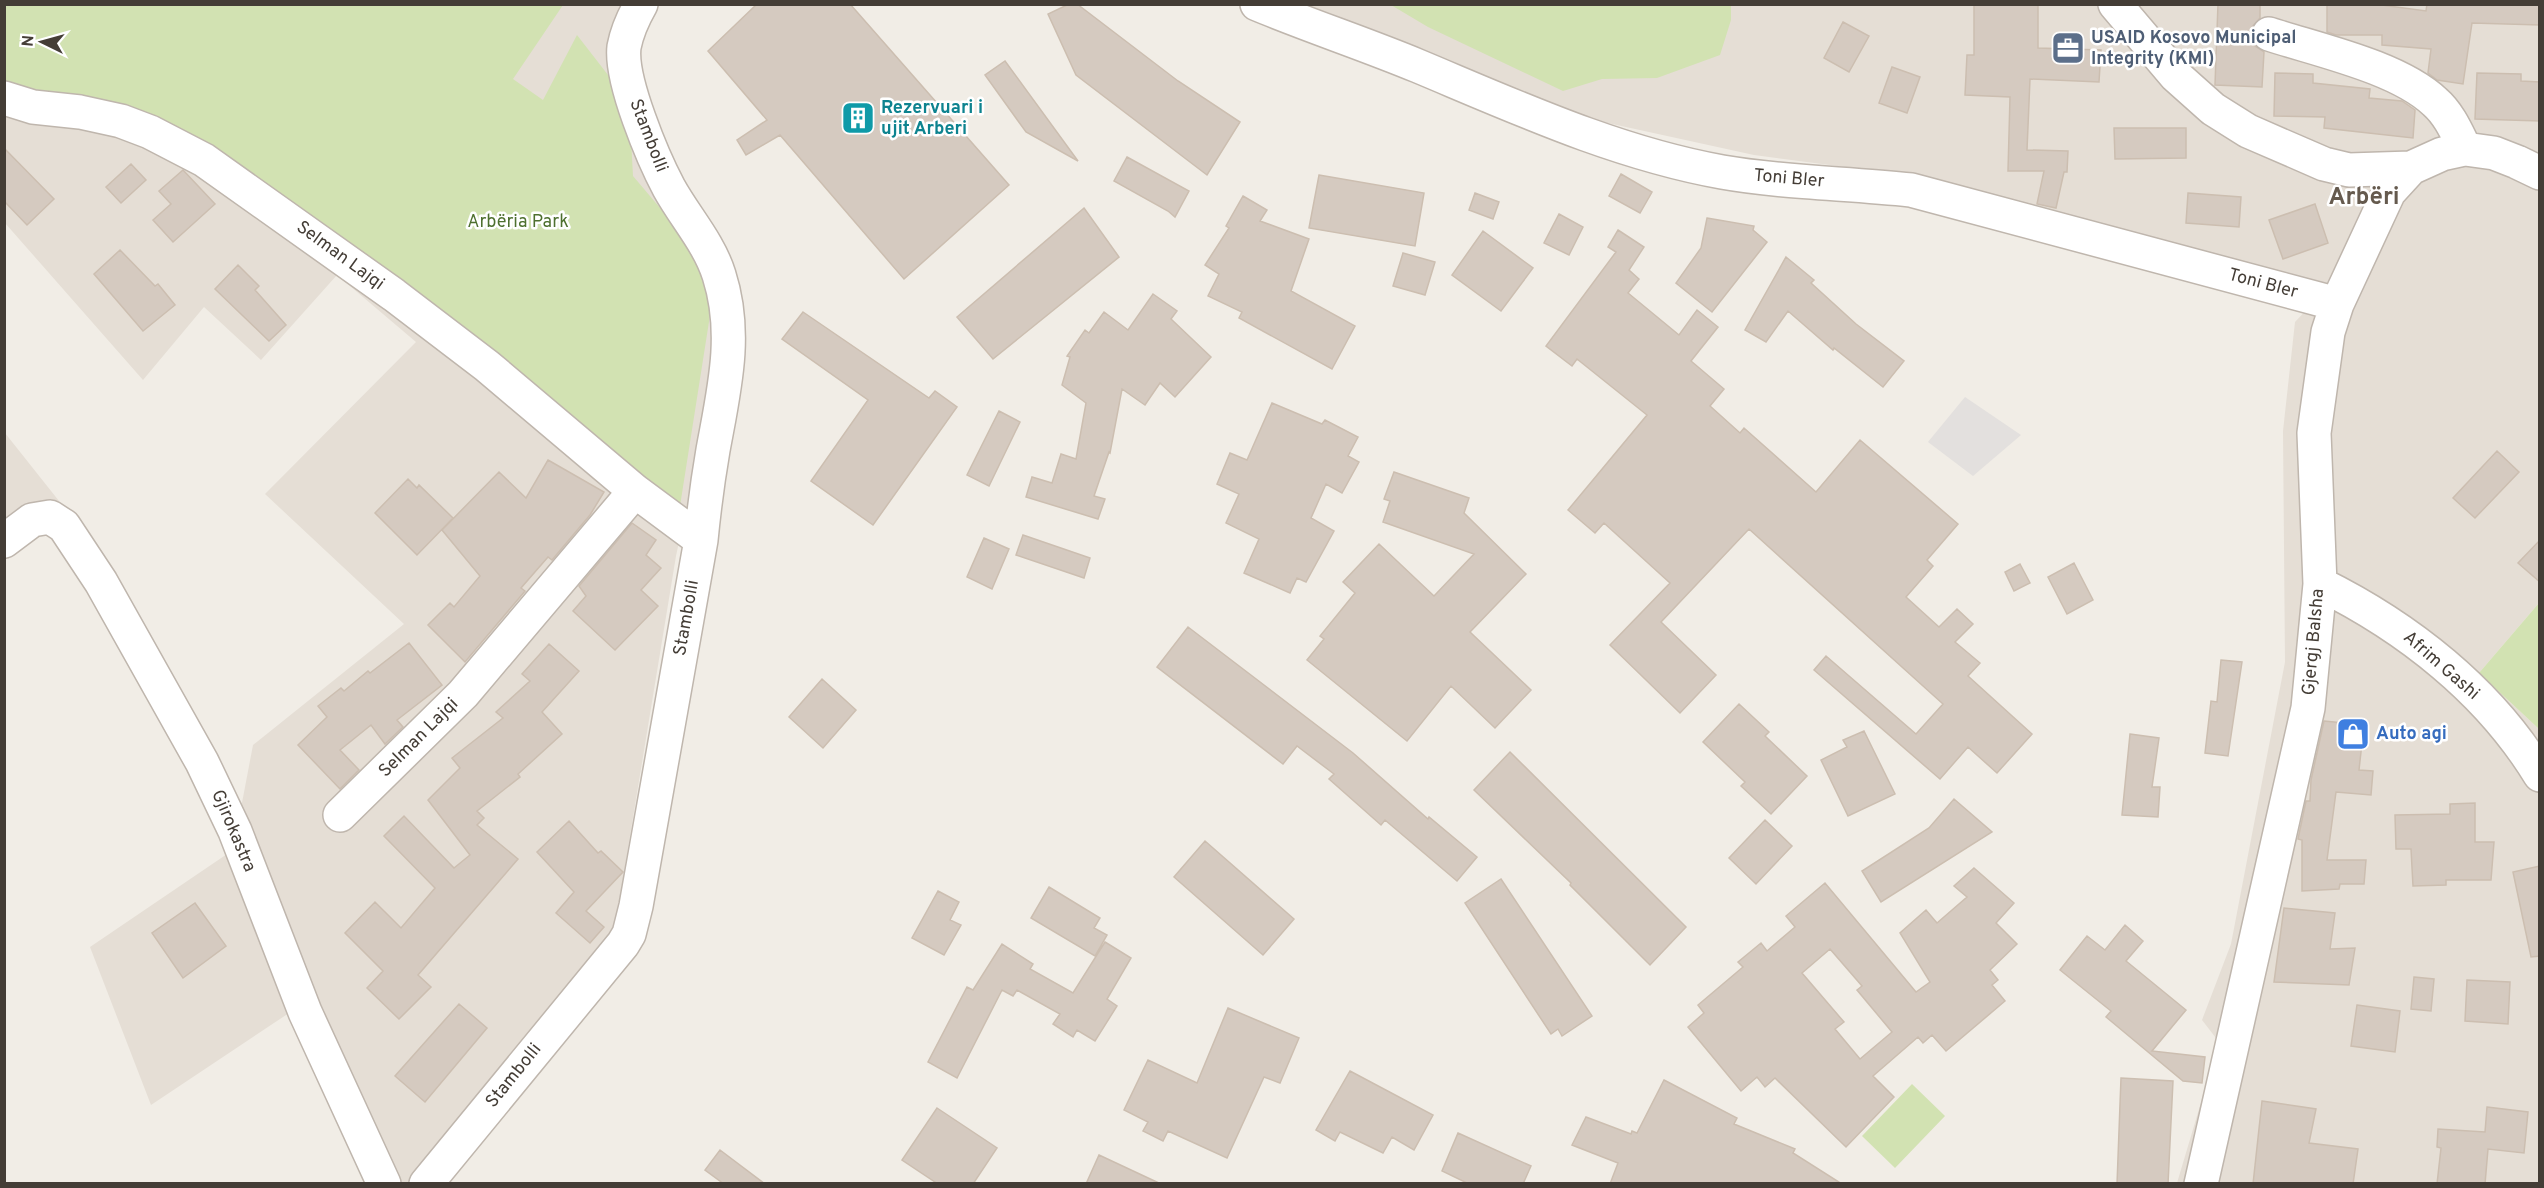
<svg xmlns="http://www.w3.org/2000/svg" width="2544" height="1188" viewBox="0 0 2544 1188" font-family="Overpass,sans-serif">
<style>
.residential{fill:#e5ded5}
.green{fill:#d2e2b2}
.parking{fill:#e3e0de}
.building{fill:#d5cac0;stroke:#ccbeb0;stroke-width:1.5;fill-rule:evenodd}
.lines{fill:none;stroke-linecap:round;stroke-linejoin:round}
.minor-casing{stroke:#bfb6ad;stroke-width:36}
.minor{stroke:#fff;stroke-width:33}
.labels{text-anchor:middle;dominant-baseline:central;stroke-width:5;stroke-linejoin:round;paint-order:stroke}
.service-label{font-size:18px;font-weight:bold;fill:#4e5e75;stroke:#fff;text-anchor:start}
.culture-label{font-size:18px;font-weight:bold;fill:#0d838f;stroke:#fff;text-anchor:start}
.street-label{font-size:18px;fill:#443d36;stroke:#fff}
.park-label{font-size:18px;fill:#4e702f;stroke:#fff}
.shop-label{font-size:18px;font-weight:bold;fill:#366cbe;stroke:#fff;text-anchor:start}
.district-label{font-size:24px;font-weight:bold;fill:#655a4e;stroke:#fff}
</style>
<rect width="100%" height="100%" fill="#f1ede6"/>
<path class="residential" d="M4,5H628L619,16L711,309L713,382L676,556L614,933L524,1037L422,1183H381L295,1009L151,1105L90,947L233,850L253,745L404,624L265,494L416,342L337,275L261,360L204,307L143,380L5,223Z
M1296,5H2539V603L2479,673L2539,729V1183H2177L2219,1042L2202,1020L2231,944L2285,662L2283,431L2295,322L2329,286L1937,179L1754,155L1594,120Z
M5,433L59,501L32,520L5,546Z"/>
<path class="green" d="M5,5H563L513,79L543,100L577,35L629,102L633,176L694,248L711,309L680,506L111,105L5,83Z
M1391,5L1731,4V20L1720,55L1657,78L1602,79L1563,91L1428,27Z
M2539,603V729L2479,673Z
M1912,1084L1945,1116L1895,1168L1862,1136Z"/>
<path class="parking" d="M1965,397L2021,435L1973,476L1928,442Z"/>
<path class="building" d="M757,4H850L1009,185L904,279L780,135L746,155L737,140L767,120L708,51Z
M1069,4H1077L1178,81L1240,122L1207,175L1076,75L1048,14Z
M1974,4H2038V48L2101,50L2099,82L2030,79L2027,150L2068,151L2067,172H2064L2056,208L2037,204L2044,171H2008L2010,97L1965,95L1967,55H1974Z
M2218,4H2260V18L2251,28V38L2255,46L2264,52L2262,87L2215,85Z
M2327,4H2374L2426,11L2427,4H2540V25L2472,23L2463,84L2437,80L2428,73L2431,49L2382,45V35H2336L2327,32Z
M1843,22L1869,36L1849,72L1824,58Z
M1005,61L1078,161L1026,132L985,75Z
M1892,67L1920,77L1907,113L1879,103Z
M2275,73L2313,74V83L2370,89L2369,98L2402,101L2415,110L2413,138L2324,128L2325,117L2274,116Z
M2477,73L2521,74V81L2540,82V121L2475,119Z
M2114,128H2186V158L2115,159Z
M4,148L54,199L27,225L4,201Z
M1127,157L1189,191L1175,217L1168,211L1114,181Z
M131,164L146,180L121,203L106,187Z
M183,170L215,204L173,242L153,220L171,204L159,191Z
M1621,174L1652,192L1640,213L1609,196Z
M1319,175L1424,193L1415,246L1309,228Z
M1475,193L1499,202L1493,219L1469,210Z
M2188,193L2241,197L2239,227L2186,223Z
M1243,196L1267,210L1260,221L1309,239L1291,291L1355,326L1332,369L1239,318L1242,312L1208,296L1219,274L1205,265L1229,228L1226,226Z
M2315,204L2328,243L2283,259L2269,220Z
M1084,208L1119,257L993,359L957,317Z
M1559,214L1583,227L1569,255L1544,243Z
M1707,218L1754,226L1753,230L1767,242L1712,312L1676,283L1701,248Z
M1618,230L1644,247L1629,270L1639,279L1628,293L1679,335L1697,310L1718,327L1691,361L1724,389L1710,406L1740,433L1744,428L1816,492L1860,440L1958,524L1927,560L1933,566L1906,597L1939,627L1957,609L1973,624L1955,642L1980,663L1968,676L2032,734L1997,773L1968,747L1940,779L1814,670L1826,656L1916,734L1943,704L1749,529L1661,622L1716,675L1680,713L1610,645L1670,583L1604,523L1595,533L1568,510L1647,415L1577,359L1572,366L1546,346L1616,252L1608,247Z
M1483,231L1533,268L1501,311L1452,275Z
M120,250L155,286L158,284L175,305L143,331L94,274Z
M1403,253L1435,262L1425,295L1393,286Z
M1786,257L1814,280L1811,283L1856,324L1904,361L1883,387L1834,348L1833,350L1788,311L1766,342L1745,330Z
M238,265L259,286L255,290L286,325L269,341L215,289Z
M1153,294L1177,311L1171,319L1211,357L1175,397L1160,383L1145,405L1122,389L1110,453L1109,452L1094,496L1105,499L1098,519L1026,497L1032,477L1052,483L1061,454L1076,459L1086,403L1062,385L1070,357L1067,356L1085,330L1089,333L1104,312L1128,330Z
M803,312L929,398L935,391L957,407L873,525L811,481L868,400L782,339Z
M1272,403L1322,424L1325,420L1358,437L1348,456L1359,462L1342,493L1326,484L1311,518L1334,531L1306,582L1297,578L1290,593L1244,573L1259,539L1226,523L1239,494L1217,484L1230,453L1247,460Z
M999,411L1020,422L989,486L967,475Z
M2497,451L2519,472L2475,518L2453,498Z
M548,460L604,492L590,515L552,560L548,557L521,588L525,591L465,662L428,625L450,603L454,607L480,576L442,530L499,472L526,498Z
M1394,472L1469,498L1464,513L1526,574L1470,632L1531,690L1495,728L1451,686L1407,741L1307,660L1324,639L1320,636L1355,593L1343,582L1379,544L1434,596L1474,554L1383,522L1390,501L1384,499Z
M408,479L417,488L419,485L453,518L417,555L375,513Z
M632,523L656,540L646,555L661,568L641,590L658,606L615,650L573,611L586,596L579,586Z
M1023,535L1090,558L1084,578L1016,555Z
M984,538L1009,549L992,589L967,577Z
M2540,540V582L2518,563Z
M2074,563L2093,600L2067,614L2048,577Z
M2020,564L2030,583L2014,591L2005,572Z
M1188,627L1353,753L1428,819L1429,817L1477,857L1457,881L1385,820L1381,825L1329,779L1334,774L1297,746L1283,764L1157,667Z
M409,643L442,685L397,720L403,727L385,744L371,725L340,750L359,770L340,789L298,745L327,717L318,706L341,688L344,691L368,671L370,673Z
M549,644L579,671L542,712L562,734L518,774L520,777L477,811L484,818L477,825L518,859L418,975L431,987L399,1019L367,988L383,971L345,933L375,902L401,928L435,888L384,836L404,816L454,868L470,855L428,800L460,768L452,758L503,718L496,712L530,681L522,674Z
M2221,660L2242,662L2228,756L2205,753L2211,701L2217,702Z
M822,679L856,710L823,748L789,717Z
M1739,704L1769,732L1765,736L1807,776L1771,814L1741,786L1745,782L1703,742Z
M2324,721L2364,725L2359,770L2373,771L2371,795L2336,792L2327,860H2366L2364,884H2340L2339,889L2302,891V840L2298,839L2306,801H2310L2311,780Z
M1864,731L1895,794L1848,816L1821,760L1847,747L1843,740Z
M2130,734L2159,738L2152,787H2160L2158,817L2122,815Z
M1510,752L1686,927L1650,965L1570,885L1571,883L1474,790Z
M1954,799L1992,832L1881,902L1862,871L1929,828Z
M2475,803V842H2494L2491,880H2446V885L2413,886L2411,849H2396L2395,815L2450,814V804Z
M1765,820L1792,846L1756,884L1729,858Z
M569,821L598,853L601,851L623,872L586,911L604,927L590,943L556,913L574,892L537,852Z
M1205,841L1294,919L1263,955L1174,877Z
M2540,866V956L2531,957L2513,872Z
M1974,868L2014,903L1996,923L2017,944L1990,970L1998,980L1992,985L2005,1001L1946,1051L1932,1035L1923,1043L1918,1037L1873,1076L1894,1097L1846,1147L1775,1078L1765,1087L1757,1077L1741,1091L1688,1027L1704,1013L1698,1005L1743,967L1738,962L1761,943L1767,951L1795,927L1786,916L1825,883L1916,992L1930,982L1900,933L1926,910L1937,923L1967,897L1954,886ZM1830,949L1862,986L1857,990L1892,1032L1860,1059L1835,1029L1844,1022L1802,973Z
M1501,879L1592,1016L1562,1036L1558,1029L1551,1034L1465,903Z
M1049,887L1100,918L1094,928L1107,935L1095,956L1031,918Z
M938,891L959,902L950,920L961,925L944,955L912,938Z
M195,903L226,946L183,978L152,933Z
M2284,908L2335,913L2330,949L2355,948L2349,985L2274,982Z
M2125,925L2143,941L2126,961L2186,1010L2152,1051L2205,1057L2202,1083L2183,1081L2106,1017L2111,1011L2060,970L2087,936L2105,950Z
M1105,942L1131,958L1107,999L1117,1006L1095,1041L1077,1030L1073,1037L1053,1024L1060,1014L1017,990L1013,996L1002,990L957,1078L928,1062L967,987L973,990L1002,944L1033,964L1030,969L1073,993Z
M2414,977L2434,979L2431,1011L2411,1009Z
M2467,980L2510,982L2508,1024L2465,1021Z
M459,1004L487,1028L425,1102L395,1076Z
M2357,1005L2400,1011L2395,1052L2351,1046Z
M1228,1008L1299,1038L1280,1083L1264,1077L1227,1158L1168,1131L1163,1141L1143,1131L1148,1122L1124,1110L1148,1060L1197,1083Z
M1350,1071L1433,1115L1414,1150L1392,1137L1383,1153L1340,1132L1335,1141L1316,1130Z
M2121,1078L2173,1081L2168,1184H2117Z
M1664,1080L1737,1118L1734,1124L1795,1149L1793,1153L1842,1184H1610L1618,1163L1572,1145L1586,1117L1631,1134L1632,1131L1637,1133Z
M2262,1101L2316,1109L2309,1143L2358,1149L2353,1184H2253Z
M2487,1107L2528,1112L2524,1153L2488,1149L2485,1184H2437L2441,1148L2437,1147L2438,1129L2485,1132Z
M937,1108L997,1148L973,1184H938L902,1160Z
M1458,1133L1531,1166L1523,1184H1469L1442,1171Z
M720,1150L765,1184H724L705,1170Z
M1099,1155L1161,1184H1086Z"/>
<g class="lines">
<defs>
<path id="minor" d="M1257,4C1310,26 1365,44 1418,66C1516,107 1616,153 1722,172C1784,183 1848,183 1911,190L2337,304
M2115,4L2176,76L2213,109L2248,131L2324,164L2349,170L2411,168
M2269,34C2318,50 2398,67 2435,102C2449,114 2457,133 2465,149
M4,98L33,107L80,112L121,121L150,132L204,160L394,295L487,366L635,491L701,540
M4,541L32,520L50,517L64,526L101,582L202,762L235,831L305,1012L384,1184
M2320,584C2407,627 2489,691 2540,775
M340,815L463,694L635,491
M426,1184L623,944L629,934L636,906L701,540C704,509 708,479 713,450C724,390 738,334 719,275C709,243 685,217 669,188C653,158 620,80 624,47C627,31 633,18 641,4
M2201,1184L2308,708L2320,584L2314,433L2328,332L2337,304L2389,192L2411,168L2442,154L2465,149L2494,153L2517,162L2540,173"/>
</defs>
<use href="#minor" class="minor-casing"/>
<use href="#minor" class="minor"/>
</g>
<defs>
<symbol id="office-square" viewBox="-11 -11 22 22"><rect x="-9" y="-9" width="18" height="18" rx="4" fill="#5c6f8a" stroke="#fff"/><path d="M-6-3h4V-5.5h4V-3h4V5H-6ZM-1-4.5V-3h2v-1.5ZM-6 0V1H6V0Z" fill="#fff"/></symbol>
<symbol id="building-square" viewBox="-11 -11 22 22"><rect x="-9" y="-9" width="18" height="18" rx="4" fill="#0f9aa8" stroke="#fff"/><path d="M-4-6H4V6H1V3H-1V6H-4ZM-2.5-4.3h1.7v1.8h-1.7ZM.8-4.3h1.7v1.8H.8ZM-2.5-1h1.7V.8h-1.7ZM.8-1h1.7V.8H.8Z" fill="#fff"/></symbol>
<symbol id="shop-square" viewBox="-11 -11 22 22"><rect x="-9" y="-9" width="18" height="18" rx="4" fill="#3f7fe0" stroke="#fff"/><path d="M-5-2.5h2.3a2.7 3.5 0 0 1 5.4 0H5L5.5 6h-11ZM-1.5-2.5h3a1.5 2.3 0 0 0-3 0Z" fill="#fff"/></symbol>
</defs>
<g fill-rule="evenodd">
<use href="#office-square" x="2049" y="29" width="38" height="38"/>
<use href="#building-square" x="839" y="99" width="38" height="38"/>
<use href="#shop-square" x="2334" y="715" width="38" height="38"/>
</g>
<g class="labels">
<g class="service-label">
<text x="2091" y="38">USAID Kosovo Municipal<tspan x="2091" dy="21">Integrity (KMI)</tspan></text>
</g>
<g class="culture-label">
<text x="881" y="108">Rezervuari i<tspan x="881" dy="21">ujit Arberi</tspan></text>
</g>
<g class="street-label">
<text transform="translate(648 136) rotate(69)">Stambolli</text>
<text transform="translate(1789 179) rotate(5)">Toni Bler</text>
<text transform="translate(340 256) rotate(36)">Selman Lajqi</text>
<text transform="translate(2263 284) rotate(15)">Toni Bler</text>
<text transform="translate(687 618) rotate(-80)">Stambolli</text>
<text transform="translate(2314 642) rotate(-85)">Gjergj Balsha</text>
<text transform="translate(2441 666) rotate(41)">Afrim Gashi</text>
<text transform="translate(419 738) rotate(-45)">Selman Lajqi</text>
<text transform="translate(233 831) rotate(67)">Gjirokastra</text>
<text transform="translate(514 1076) rotate(-51)">Stambolli</text>
</g>
<g class="park-label">
<text x="518" y="222">Arbëria Park</text>
</g>
<g class="shop-label">
<text x="2376" y="734">Auto agi</text>
</g>
<g class="district-label">
<text x="2364" y="198">Arbëri</text>
</g>
</g>
<rect width="2544" height="1188" fill="none" stroke="#443d36" stroke-width="12"/>
<g transform="translate(42 42) rotate(275)" stroke="#ffffff" stroke-width="4.5" paint-order="stroke">
<path d="M0-4.5L10 22L0 15L-10 22Z" fill="#443d36"/>
<text y="-9" font-size="16" font-weight="bold" text-anchor="middle" fill="#443d36">N</text>
</g>
</svg>
